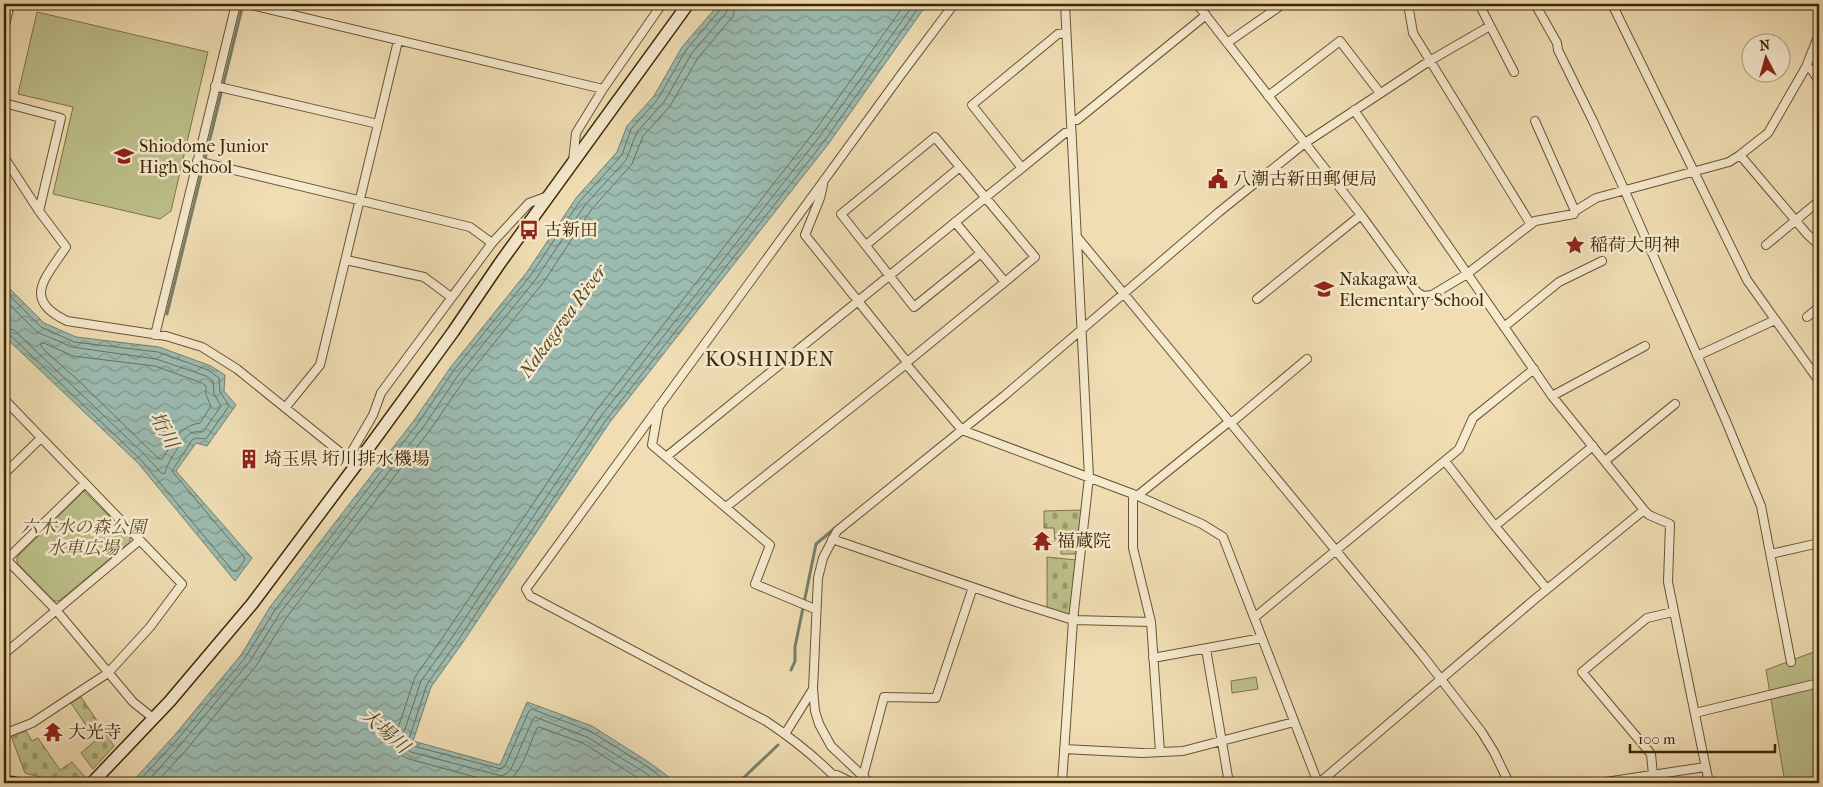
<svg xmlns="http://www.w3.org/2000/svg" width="1823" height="787" viewBox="0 0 1823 787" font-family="'IM FELL French Canon','Noto Serif JP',serif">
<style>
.cemetery{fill:url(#cemetery-stones);stroke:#7e7447}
.park{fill:#bdc08a;stroke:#7e7447}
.water{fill:url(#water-waves);stroke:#76806c}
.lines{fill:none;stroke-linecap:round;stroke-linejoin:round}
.shore{stroke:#6c715a;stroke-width:1}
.stream{stroke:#76806c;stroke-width:3}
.street-casing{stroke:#6a5430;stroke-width:10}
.secondary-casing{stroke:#3e2704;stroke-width:14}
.street{stroke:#f5e9ce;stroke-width:8}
.secondary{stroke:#f5e9ce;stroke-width:11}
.labels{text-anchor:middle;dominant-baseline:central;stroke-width:5;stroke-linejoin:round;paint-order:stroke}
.poi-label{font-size:18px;fill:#3e2704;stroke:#f5e9ce;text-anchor:start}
.park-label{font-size:18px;font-style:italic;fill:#5e4d26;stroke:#f5e9ce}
.water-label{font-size:19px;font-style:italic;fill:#554c2f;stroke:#f5e9ce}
.quarter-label{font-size:20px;letter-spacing:1px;fill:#3e2704;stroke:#f5e9ce}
</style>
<defs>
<pattern id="cemetery-stones" width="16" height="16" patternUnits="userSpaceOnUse" patternTransform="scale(1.25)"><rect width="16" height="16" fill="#bdc08a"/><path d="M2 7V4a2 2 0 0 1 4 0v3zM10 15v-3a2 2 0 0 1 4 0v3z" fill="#9b9c6f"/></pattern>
<pattern id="water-waves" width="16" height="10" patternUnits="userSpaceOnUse" patternTransform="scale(1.25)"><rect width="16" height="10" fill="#9bbbb1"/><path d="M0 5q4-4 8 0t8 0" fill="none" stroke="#80988e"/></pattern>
</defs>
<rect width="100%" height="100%" fill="#f0ddb3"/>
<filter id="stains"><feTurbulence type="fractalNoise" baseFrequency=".004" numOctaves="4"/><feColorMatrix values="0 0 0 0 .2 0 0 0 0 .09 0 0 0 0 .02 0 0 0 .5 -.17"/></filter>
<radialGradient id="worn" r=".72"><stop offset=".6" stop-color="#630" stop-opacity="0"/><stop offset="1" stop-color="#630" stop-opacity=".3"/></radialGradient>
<path class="cemetery" d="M1082,510L1076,554H1061V544L1055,542L1054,528H1044V511Z
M1047,557L1076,560L1070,613L1068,614L1047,608Z
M81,697L114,746L93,769L81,753L96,740L71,703Z
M26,731L32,741L38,738L60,770L72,762L85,777L80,783H61L25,773L11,736Z"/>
<path class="park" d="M37,12L208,52L171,211L160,219L53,194L73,107L18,94Z
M84,491L130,537V542L59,601H54L17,563V557Z
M1819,650V783H1785L1766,670Z
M1256,677L1258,689L1232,693L1231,681Z"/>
<path class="water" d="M719,4H927L829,143L610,422L461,645L431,687L413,741L500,765L527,702L592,726L650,763L677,783H131L173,737L241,655L270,607L415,419L450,368L527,272L576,198L617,152L627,126L654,96L682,47Z
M4,283L44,323L76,337L159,347L211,366L225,375L224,391L236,405L207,446L196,443L176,471L252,558L235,581L138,463L4,336Z"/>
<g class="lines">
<path class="shore" d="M4,290L41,327L74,342L158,352L208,370L219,378L220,392L228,404L229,406L206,439L196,438L192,440L172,471L244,557L245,559L237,571H233L141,460L9,334L4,333
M4,299L37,332L72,347L156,359L206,376L213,381L214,394L221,406L203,432C199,432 195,431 191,433C183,437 166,465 165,473L162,474L145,455L14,330L4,327
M41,344L44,343L73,356L155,366L202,383L206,386V395L211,406L200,423C179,426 173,443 162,459H159L80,382L42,348Z
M137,783L177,740L245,658L275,610L419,422L454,370L531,275L580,201L622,155L631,129L658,99L686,50L721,9L722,4
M146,783L181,744L250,661L280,613L424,426L459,374L536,279L585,205L626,160L637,132L664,102L692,53L726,13L729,4
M156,783L187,749L256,666L286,618L430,430L465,379L543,283L591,210L632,164L643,136L670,106L698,58L733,16L736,4
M497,783L409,759C399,755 394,748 395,737L415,677L445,634L595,412L814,132L905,4
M502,783C521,779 529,745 537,728L539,727L583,743L646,783
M659,783L644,772L587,737L535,717L533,719L511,769L507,773L502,776L411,752L404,747L402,738L421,681L451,639L601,416L820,136L914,4
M669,783L648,767L590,731L532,709L529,711L505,766L501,769L413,746L409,744V739L427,684L457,642L606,420L825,140L921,4"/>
<path class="stream" d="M167,314L243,4
M791,670L795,661V647L816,544L835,528
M738,783L778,745"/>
<defs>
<path id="street" d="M247,4L603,89
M1197,4L1361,215L1417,292L1423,296L1432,295L1467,274L1535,221L1574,214L1575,211L1596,198L1729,162L1740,155L1768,133L1806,67L1819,34
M1408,4L1413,33L1530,223
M1479,4L1514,72
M1535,4L1557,43L1558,50L1593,121L1624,189L1726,421L1761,506L1791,662
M1612,4L1747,280L1819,381
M4,29L10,4
M1227,43L1283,4
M1806,67L1812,70L1819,81
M215,86L378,124
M1268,96L1340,41L1380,93
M4,103L61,118L39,211
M1354,110L1552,396L1644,510L1649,515L1670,524L1668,582L1709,783
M1071,120H1077L1206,15
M1535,121L1575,211
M1740,155L1807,234L1819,245
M4,157L39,211L66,247C46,278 21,299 67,321L166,336L202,347L237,369L356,465
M197,161L470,227L492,243
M573,161L576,133L603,89L662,4
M1022,168L972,105L1058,34L1066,33
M823,185L820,198L805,235L907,362
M1077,237L1423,656L1481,731L1494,752L1509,783
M866,245L960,167
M1766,245L1819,201
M981,253L914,307L841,214L935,137L1035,257L1005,282
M346,260L424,277L451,297
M1257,299L1361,215
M1807,317L1819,307
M1504,327L1559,282L1602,261
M155,335L236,4
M1697,356L1775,320
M906,364L962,430L1133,494L1202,524L1223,537L1318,783
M1552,396L1645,346
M4,399L182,584L150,627L108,673L32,723L4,734
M659,406L652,445L770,545L755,584L815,609
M285,408L320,365L398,41
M1231,423L1307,359
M666,457L1065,133L1071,132
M348,458L373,415L381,393L492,243L529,203L548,196
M1445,461L1495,526L1547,589
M1605,461L1675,404
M4,474L41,438
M1133,494V548L1151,622L1160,752
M1137,496L1230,421
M726,507L906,364V363L1005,282L955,222
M1495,526L1593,446
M832,539L1019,603L1073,620L1151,622
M1771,554L1819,543
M4,557L56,610L133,702L153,718
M6,560L85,483
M1255,617L1459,449L1473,418L1534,369
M1206,649L1229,783
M4,654L140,540
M1153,658L1262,638
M1695,713L1819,683
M785,734L813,689
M1064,749L1142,753L1183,751L1294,722
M837,775L853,783
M1653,775L1651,754L1582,672L1647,618L1673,612
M863,776L884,697L936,698L973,587
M841,783C819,760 793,739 766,721L530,596L526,589L903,72L954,4
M870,783L831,746L819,724L815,711L813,689L818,578L823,558L837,531L1004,396L1219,212L1305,143L1431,60L1490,26
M1062,783L1073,620L1089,477L1065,4
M1319,783L1535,599L1644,510
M1599,783L1705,767"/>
<path id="secondary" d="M4,782L14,783
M92,783L170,701L252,604L356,465L453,332L500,263L688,4"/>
</defs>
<use href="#street" class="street-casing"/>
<use href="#secondary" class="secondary-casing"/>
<use href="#street" class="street"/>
<use href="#secondary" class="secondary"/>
</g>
<defs>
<symbol id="school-bare" viewBox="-9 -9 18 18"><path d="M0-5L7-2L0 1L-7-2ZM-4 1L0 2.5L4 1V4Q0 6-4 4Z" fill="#8f2418" stroke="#f5e9ce" stroke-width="2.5" paint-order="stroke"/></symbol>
<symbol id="civic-bare" viewBox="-9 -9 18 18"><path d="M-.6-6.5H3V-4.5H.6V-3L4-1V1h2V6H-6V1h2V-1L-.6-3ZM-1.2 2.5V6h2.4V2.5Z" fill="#8f2418" stroke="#f5e9ce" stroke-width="2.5" paint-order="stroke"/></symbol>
<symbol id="bus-bare" viewBox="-9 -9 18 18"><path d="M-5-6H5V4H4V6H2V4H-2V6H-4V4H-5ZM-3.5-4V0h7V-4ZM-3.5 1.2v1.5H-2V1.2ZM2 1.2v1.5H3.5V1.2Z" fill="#8f2418" stroke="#f5e9ce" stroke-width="2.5" paint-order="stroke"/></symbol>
<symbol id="sight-bare" viewBox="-9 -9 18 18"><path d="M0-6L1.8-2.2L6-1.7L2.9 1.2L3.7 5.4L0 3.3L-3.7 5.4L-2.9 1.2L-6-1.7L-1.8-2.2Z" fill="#8f2418" stroke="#f5e9ce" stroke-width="2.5" paint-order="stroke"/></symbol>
<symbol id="building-bare" viewBox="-9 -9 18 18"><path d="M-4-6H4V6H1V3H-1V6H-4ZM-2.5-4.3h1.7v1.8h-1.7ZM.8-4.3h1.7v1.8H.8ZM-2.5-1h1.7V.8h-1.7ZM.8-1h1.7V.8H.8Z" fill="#8f2418" stroke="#f5e9ce" stroke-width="2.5" paint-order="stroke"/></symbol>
<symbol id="temple-bare" viewBox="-9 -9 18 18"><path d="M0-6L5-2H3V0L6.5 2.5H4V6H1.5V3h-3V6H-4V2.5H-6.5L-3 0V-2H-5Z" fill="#8f2418" stroke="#f5e9ce" stroke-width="2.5" paint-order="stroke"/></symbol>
</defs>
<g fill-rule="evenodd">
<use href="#school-bare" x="110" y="142" width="28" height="28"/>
<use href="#civic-bare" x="1204" y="165" width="28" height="28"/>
<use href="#bus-bare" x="515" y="216" width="28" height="28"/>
<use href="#sight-bare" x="1561" y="231" width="28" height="28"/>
<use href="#school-bare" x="1310" y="275" width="28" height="28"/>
<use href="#building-bare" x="235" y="445" width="28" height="28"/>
<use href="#temple-bare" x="1028" y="527" width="28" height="28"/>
<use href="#temple-bare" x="39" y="718" width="28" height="28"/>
</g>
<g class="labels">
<g class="poi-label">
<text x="139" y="146">Shiodome Junior<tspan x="139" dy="21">High School</tspan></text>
<text x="1233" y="179">八潮古新田郵便局</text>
<text x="544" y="230">古新田</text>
<text x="1590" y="245">稲荷大明神</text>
<text x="1339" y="279">Nakagawa<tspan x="1339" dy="21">Elementary School</tspan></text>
<text x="264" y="459">埼玉県 垳川排水機場</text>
<text x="1057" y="541">福蔵院</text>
<text x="68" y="732">大光寺</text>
</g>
<g class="park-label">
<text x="83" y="527">六木水の森公園<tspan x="83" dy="21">水車広場</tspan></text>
</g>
<g class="water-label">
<text transform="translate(563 321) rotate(-54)">Nakagawa River</text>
<text transform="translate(164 430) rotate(61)">垳川</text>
<text transform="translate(385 731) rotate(41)">大場川</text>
</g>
<g class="quarter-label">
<text x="770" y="359">KOSHINDEN</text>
</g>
</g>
<rect width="1823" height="787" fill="none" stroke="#f0ddb3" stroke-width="20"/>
<rect x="5" y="5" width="1813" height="777" fill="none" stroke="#3e2704" stroke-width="2.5"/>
<rect x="10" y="10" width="1803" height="767" fill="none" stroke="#3e2704"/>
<g transform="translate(1766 58) rotate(354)"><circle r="24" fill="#f5e9ce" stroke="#ac9b7d"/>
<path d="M0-4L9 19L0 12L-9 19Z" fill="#8f2418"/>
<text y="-8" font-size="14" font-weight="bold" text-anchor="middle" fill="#3e2704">N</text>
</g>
<path d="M1630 744v8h145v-8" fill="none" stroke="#3e2704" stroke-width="2.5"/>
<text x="1638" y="744" font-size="15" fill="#3e2704" stroke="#f5e9ce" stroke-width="4" paint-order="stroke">100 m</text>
<rect width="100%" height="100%" filter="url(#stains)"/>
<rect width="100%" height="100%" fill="url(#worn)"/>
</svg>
